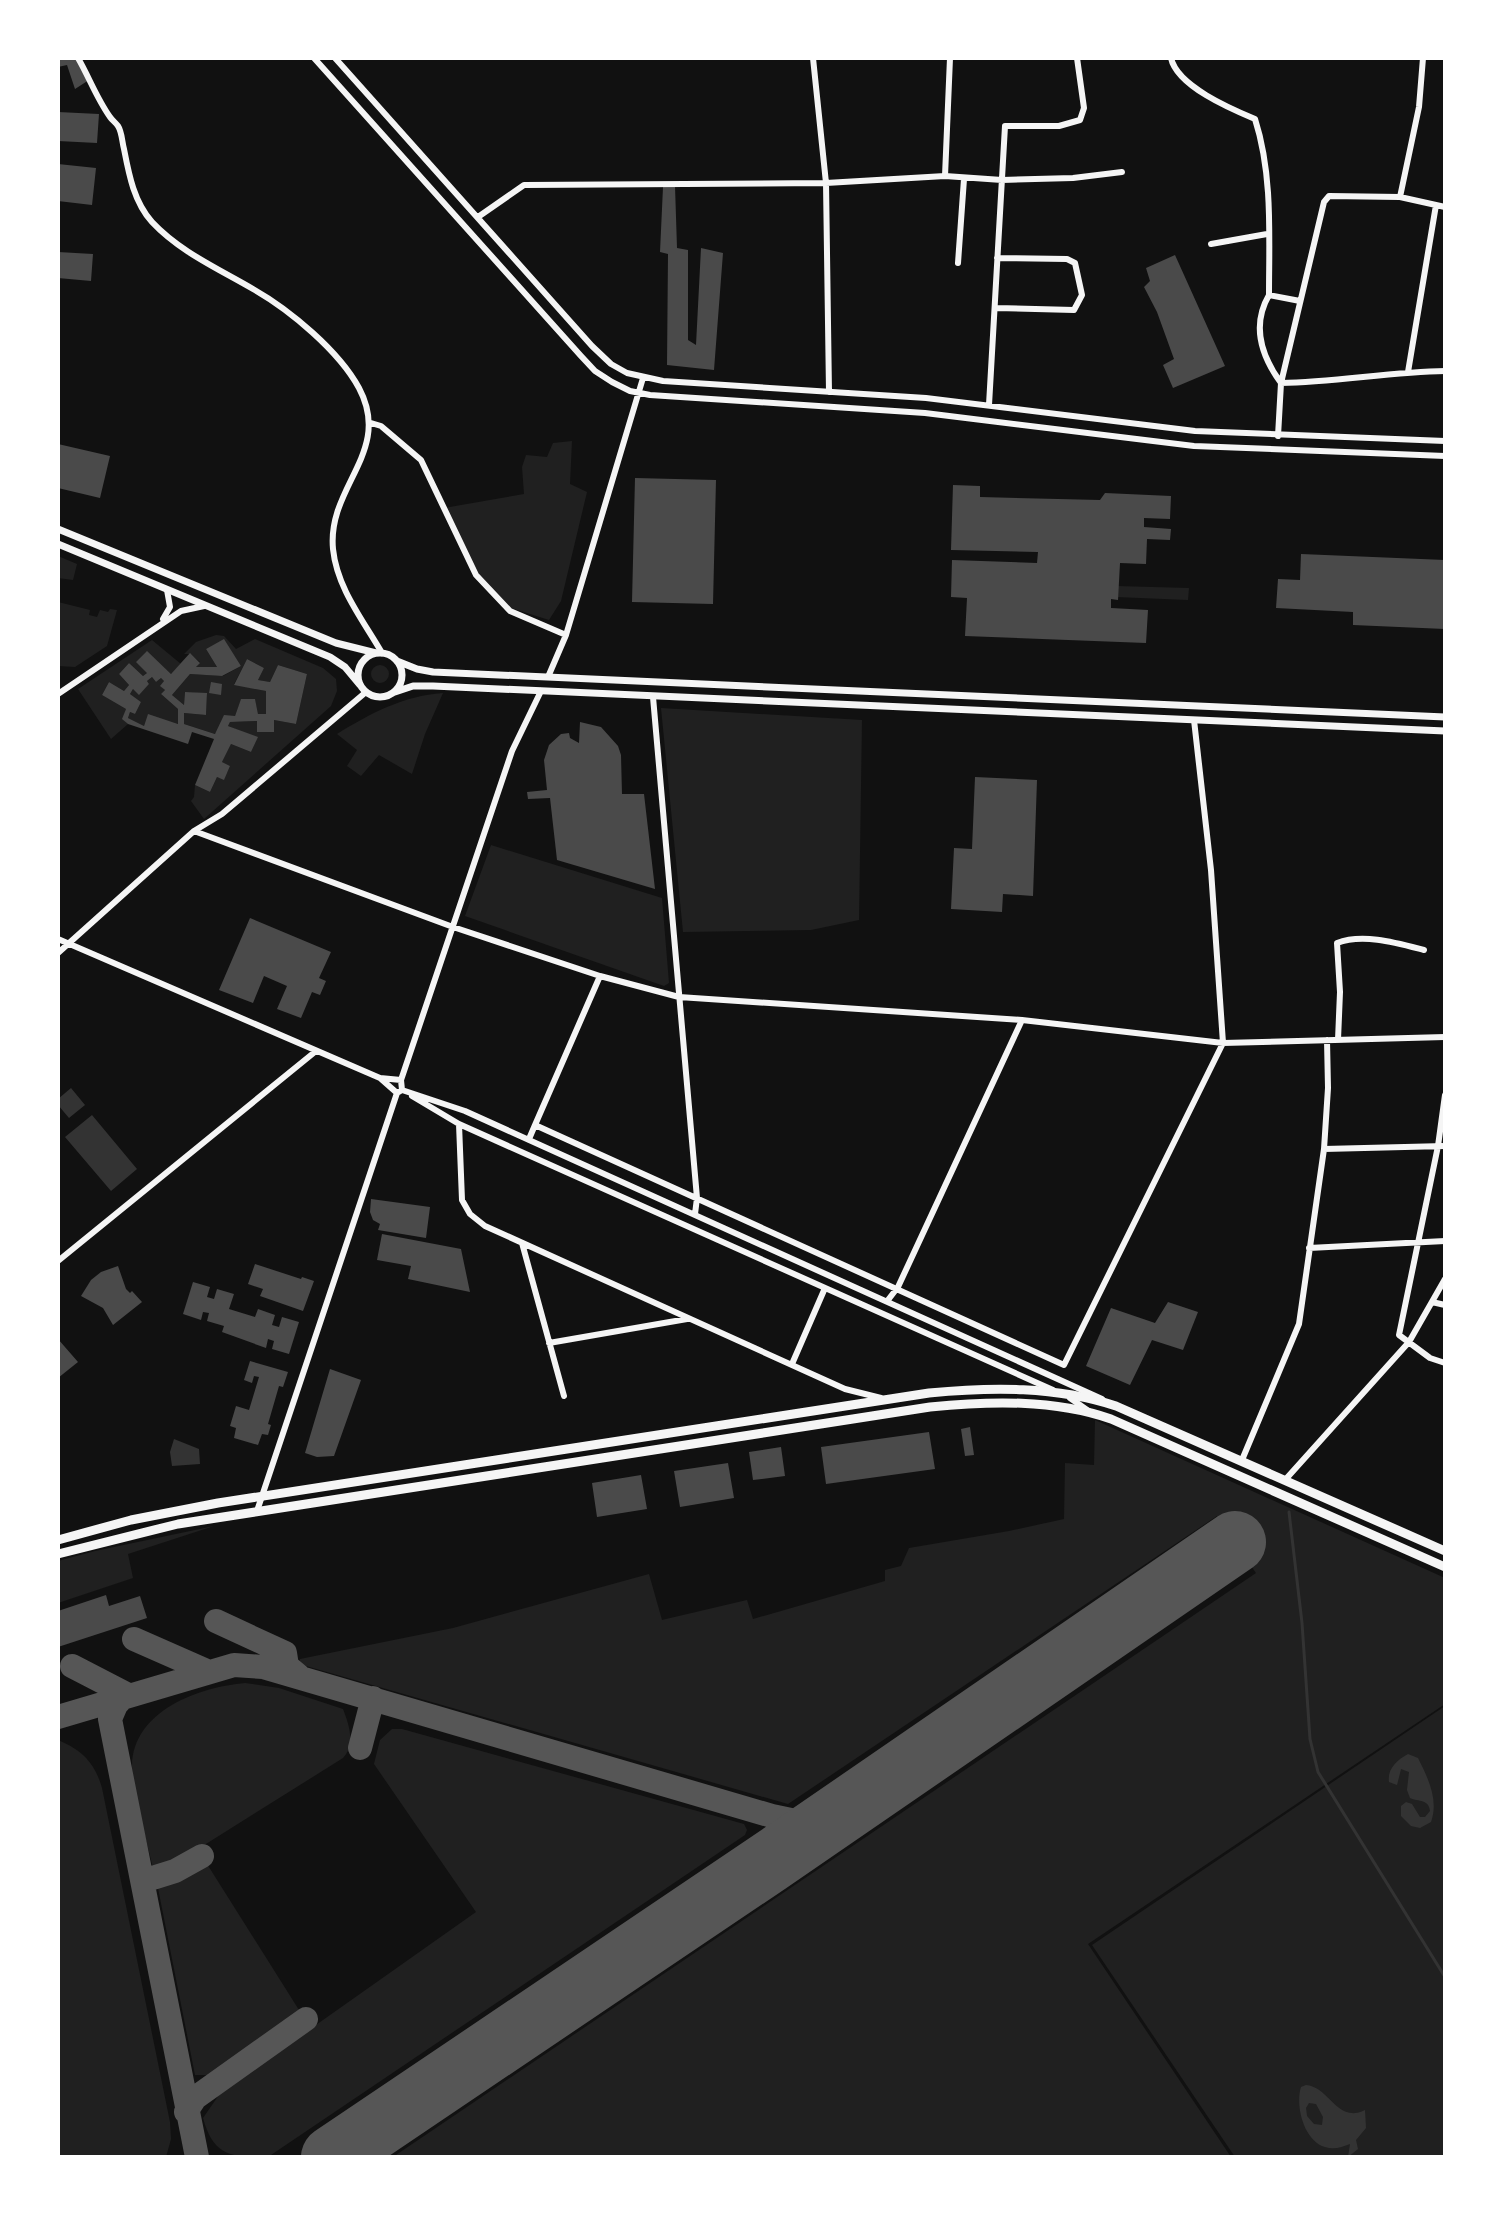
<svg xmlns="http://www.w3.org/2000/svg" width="1503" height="2215" viewBox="0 0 1503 2215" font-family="'DM Sans',sans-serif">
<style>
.green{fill:#202020}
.water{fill:#333;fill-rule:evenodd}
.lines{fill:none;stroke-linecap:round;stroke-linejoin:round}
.stream{stroke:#333;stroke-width:3}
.taxiway{stroke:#565656;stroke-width:24}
.runway{stroke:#565656;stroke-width:62}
.building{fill:#4a4a4a;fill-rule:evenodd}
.minor{stroke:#f5f5f5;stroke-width:6}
.tertiary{stroke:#f5f5f5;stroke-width:7}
.primary{stroke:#f5f5f5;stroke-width:9}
</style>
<rect width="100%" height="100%" fill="#111"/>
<path class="green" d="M572,441L570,484L587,492L561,601L549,620L505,606L476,575L444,508L524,494L522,467L526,455L547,457L553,443Z
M58,556L77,564L73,580L58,578Z
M1116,586L1189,588L1188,600L1116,597Z
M58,602L90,610L89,615L97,617L100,610L108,612L110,609L117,610L107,646L75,667L58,666Z
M216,635L224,636L236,649L255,639L323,668L336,679L337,691L331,706L204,819L191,801L194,797L195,785L210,792L217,777L224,779L230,766L222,762L231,744L251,752L257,738L228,726L230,722L257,721V732L274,720L296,724L307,674L278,665L270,682L258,680L264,668L247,659L234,684L266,691V714H258L255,700H241L235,716L215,734L184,724V713L206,715L207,694L185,692L184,705L172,695L190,674L223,676L241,666L224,640L206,649L217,667H196L200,662L190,654H184L196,642Z
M152,640L181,664L171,674L147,652V673L143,676L129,663L119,674L129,685L124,691L109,682L102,695L126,709L123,719L128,724L111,739L78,689Z
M371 674a9 9 0 1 1 18 0a9 9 0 1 1-18 0Z
M152,677L156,682L161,678L164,681L161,686L165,690L161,694L178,709V724L148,715L144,726L128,718L130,712L135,714L141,702L130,694L133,689L139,694L149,684L147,681Z
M443,693L425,734L412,774L379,755L361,776L347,766L357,750L337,734C371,713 403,696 443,693Z
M661,708L862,720L859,920L811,930L683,932Z
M491,845L662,898L669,983L664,986L465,916Z
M1095,1420L1445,1578V1704L1088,1944L1231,2157H393L1256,1573L1217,1516L788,1804L299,1664L300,1659L453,1628L649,1574L662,1620L747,1600L753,1619L885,1581V1570L901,1566L909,1548L1009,1531L1064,1519L1065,1463L1094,1465Z
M214,1526L128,1554L133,1578L58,1603V1561L95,1551Z
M245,1683L279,1688L343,1709C349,1725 356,1744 343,1758L198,1849L177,1861L153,1868C147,1841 132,1792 132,1766C133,1710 200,1687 245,1683Z
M1445,1706V2157H1235L1092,1945Z
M392,1729H402L744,1824L747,1830L745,1835L268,2157C233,2157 214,2158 203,2118L221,2092L476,1912L374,1764L380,1740Z
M58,1740C82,1750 95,1763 102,1788L170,2122L171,2139L166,2157H58Z
M207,1864L299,2010L213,2075H195L157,1883Z"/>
<path class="water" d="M71,1088L85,1105L69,1118L58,1105V1099Z
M92,1115L137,1169L111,1191L65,1137Z
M174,1439L199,1449L200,1464L172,1466L170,1452Z
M1408,1754L1418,1758C1428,1778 1439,1800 1431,1822L1420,1828L1411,1826L1401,1816V1806L1406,1802L1412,1804L1420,1817H1425L1430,1811C1429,1799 1419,1802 1410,1798L1407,1790L1409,1772L1401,1769L1397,1785L1389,1782C1387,1769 1397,1760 1408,1754Z
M1306,2085C1330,2087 1337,2124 1365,2110L1366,2128L1356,2140L1358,2149L1348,2157L1350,2144C1342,2147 1334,2150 1325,2147C1304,2141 1295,2106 1301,2087ZM1309,2103L1316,2104L1323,2117L1322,2125L1314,2124L1307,2116L1306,2108Z"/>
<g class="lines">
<path class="stream" d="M1289,1512L1302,1623L1310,1739L1318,1772L1445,1977"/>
<path class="taxiway" d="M216,1621L285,1653L287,1666L299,1676
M134,1639L209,1672
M72,1666L128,1695
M124,1696L116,1705L110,1719L197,2157
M58,1717L234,1665L263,1667L772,1816L815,1825L836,1814
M360,1748L373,1698
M768,1863C781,1849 789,1831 772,1816
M143,1881L175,1871L202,1856
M186,2112L195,2098L306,2019"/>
<path class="runway" d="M332,2157L768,1863L1235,1542"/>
</g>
<path class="building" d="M58,58H77L89,80L75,89L67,65L58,67Z
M58,112L99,114L97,143L58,141Z
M58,164L96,168L92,205L58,201Z
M675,186L677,248L688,250V340L696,345L701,248L723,253L714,370L667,365L668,254L660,252L663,187Z
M58,252L93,254L91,281L58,278Z
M1175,255L1225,366L1173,388L1163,365L1174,359L1157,312L1144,287L1150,281L1146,268Z
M58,444L110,456L100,498L58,488Z
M635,478L716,480L713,604L632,602Z
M953,485L980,486V497L1100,500L1105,493L1171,496L1170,519L1144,518V527L1171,529L1170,540L1147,539L1146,564L1120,563L1118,600L1111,599V608L1148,610L1146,643L965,636L967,598L951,597L952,560L1037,563L1038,552L951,550Z
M1301,554L1445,560V629L1353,625V612L1276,608L1278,579L1300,580Z
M224,639L241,666L222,676L190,674L172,695L184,705L185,692L207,693L206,715L184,713V724L215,734L224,715L235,716L241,699H255L258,714H266V691L234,685L247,659L264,668L258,680L270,682L278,665L307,674L296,724L274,720V732H257V721L230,722L228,726L258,737L251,752L231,744L222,762L230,766L224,780L217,777L210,792L195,785L214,739L192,732L188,744L128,724L122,719L126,709L102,695L109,682L124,691L129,685L119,674L129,663L143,676L147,673L136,662L147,651L171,674L190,653L200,663L196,667H217L206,649ZM152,677L156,682L161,678L164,681L160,686L165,690L161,694L178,709V724L148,714L144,726L128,718L130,712L135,714L141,702L130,694L133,689L139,695L149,684L147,681Z
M211,682L222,684L221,695L209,693Z
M580,722L601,727L618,746L621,755L622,794H644L655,889L557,860L550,798L528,799L527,792L547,790L544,760L549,745L561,734L569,733L570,738L579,743Z
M975,777L1037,780L1033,896L1003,894L1002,912L951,909L954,848L972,849Z
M250,918L331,952L319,978L326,981L320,995L312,992L301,1018L277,1009L287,986L264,976L253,1003L219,990Z
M371,1199L430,1207L426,1238L378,1230L380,1224L373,1220L370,1212Z
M382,1234L461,1249L470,1292L408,1279L411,1266L377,1260Z
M255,1264L301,1279L302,1277L314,1281L303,1311L260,1296L263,1289L248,1284Z
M118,1266L126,1289L130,1293L132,1291L142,1302L113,1325L103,1308L81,1296L91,1280L101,1272Z
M193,1282L210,1287L207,1297L214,1299L217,1289L234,1294L229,1309L255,1317L258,1309L275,1315L272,1325L279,1327L282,1317L299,1322L289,1354L272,1349L274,1341L268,1339L266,1348L222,1332L224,1326L207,1321L209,1313L203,1312L201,1320L183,1314Z
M1168,1302L1198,1312L1183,1350L1152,1340L1130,1385L1086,1366L1111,1308L1155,1323Z
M58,1339L78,1362L58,1378Z
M250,1361L288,1372L283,1387L279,1386L268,1424L271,1425L268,1435L262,1434L258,1445L234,1438L236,1428L230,1426L236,1406L249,1410L259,1377L254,1376L252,1383L244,1380Z
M330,1369L361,1380L334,1456L317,1457L305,1453Z
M970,1427L974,1455L965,1456L961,1429Z
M929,1432L935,1469L826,1484L821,1447Z
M781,1447L785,1476L753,1480L749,1452Z
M728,1463L734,1498L680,1507L674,1471Z
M641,1475L647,1509L597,1517L592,1483Z
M106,1595L109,1606L140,1596L147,1618L58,1647V1611Z"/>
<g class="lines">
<path class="minor" d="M78,58C89,77 97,99 110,117C112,120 116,123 118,126C122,132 122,142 124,149C129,175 134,202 152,222C180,252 219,269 253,289C290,310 339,351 359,388C393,452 327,486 333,549C337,588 363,620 382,653
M314,58L581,356L595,371L612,382L630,391L650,395L925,413L1194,446L1445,456
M335,58L592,346L611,364L627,373L663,381L926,398L1195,431L1445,441
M813,58L826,183L829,392
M1171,58C1177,86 1231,109 1255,119C1273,175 1269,237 1269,295C1251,326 1262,357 1281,383C1336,382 1390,372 1445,371
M945,176L950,58
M1400,197L1419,107L1423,58
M478,217L524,185L826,183L945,176L1002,180L1073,178L1122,172
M1211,244L1267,234
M958,263L964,179
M1269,295L1300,301
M996,308L1074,310L1082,295L1075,263L1067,259L997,258
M1408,372L1436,205
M989,405L1005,126H1059L1080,120L1084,108L1077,58
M371,423L381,426L421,460L476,575L510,611L566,635
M1278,436L1281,383L1324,202L1329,196L1400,197L1445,207
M163,619L170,607L167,590
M548,677L566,635L643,378
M58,694L181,611L204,606
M653,697L697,1198L695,1214
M194,831L453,927L600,976L679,997L1022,1020L1223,1043L1445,1037
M58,939L380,1078L401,1080
M58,953L194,831L222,814L366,692
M1338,1040L1340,992L1337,943C1363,933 1397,943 1424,950
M380,1078L397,1093
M402,1090L465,1111L1102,1399
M1445,1095L1438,1146L1399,1335L1430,1358L1445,1363
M412,1096L459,1124L1053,1390
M459,1124L462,1200L470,1214L485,1226L845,1389L881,1398
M535,1125L600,976
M529,1139L535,1125L1064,1365L1223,1043L1211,870L1194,720
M1324,1149L1445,1146
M522,1243L564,1396
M1309,1248L1445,1241
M58,1261L316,1051
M888,1300L898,1287L1022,1020
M1432,1302L1445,1305
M549,1343L687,1319
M792,1364L825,1288
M1070,1398L1090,1412
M1242,1460L1299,1324L1324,1149L1328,1088L1327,1040
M1285,1480L1409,1342L1445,1279
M257,1511L397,1093L402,1090L401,1080L512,751L541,691"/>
<path class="tertiary" d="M58,529L336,643L376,653
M58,544L330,657L345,667L360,685
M358 675a22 22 0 1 1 44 0a22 22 0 1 1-44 0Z
M397,661L417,669L433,672L1445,717
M395,692L413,686H433L1445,731"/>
<path class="primary" d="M58,1540L131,1520L218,1503L929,1393C991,1387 1056,1386 1116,1406L1445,1551
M58,1554L178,1524L930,1407C989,1401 1054,1399 1111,1419L1445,1567"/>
</g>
<rect width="1503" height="2215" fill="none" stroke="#ffffff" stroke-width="120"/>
</svg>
